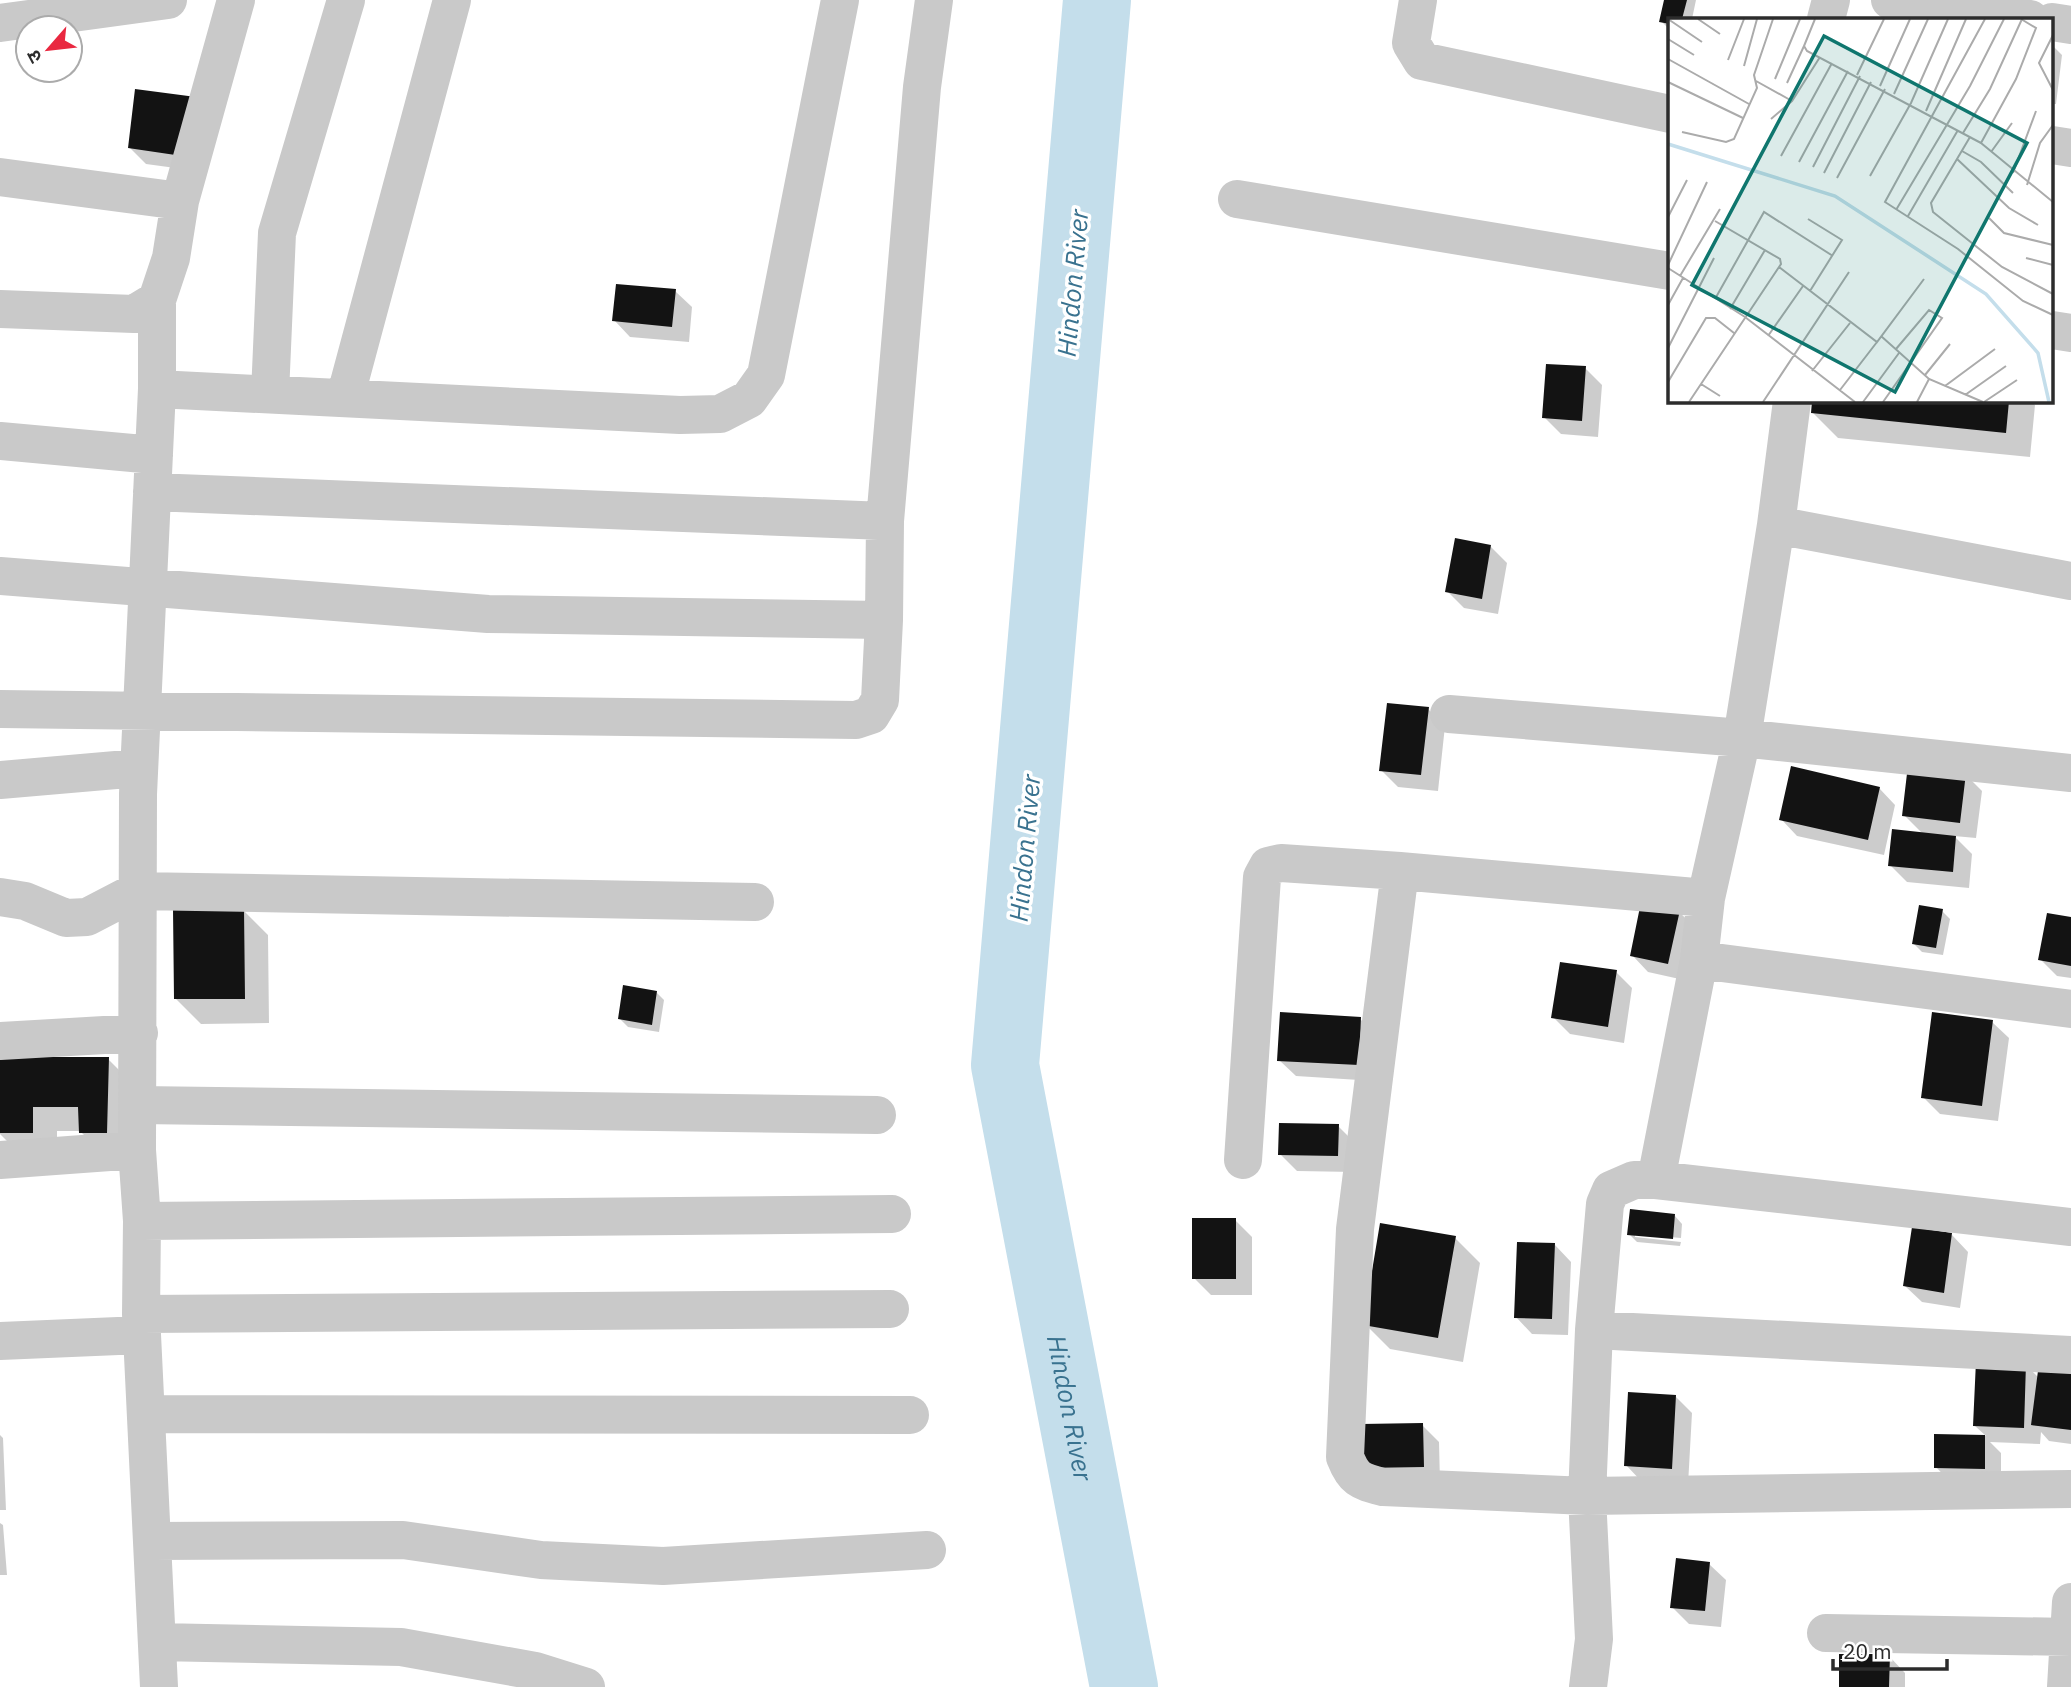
<svg xmlns="http://www.w3.org/2000/svg" width="2071" height="1687" viewBox="0 0 2071 1687" font-family="'IBM Plex Sans','Noto Sans Devanagari',sans-serif">
<style>
.shadow{fill:#0003}
.lines{fill:none;stroke-linecap:round;stroke-linejoin:round}
.river{stroke:#c4deeb;stroke-width:68}
.building{fill:#131313}
.minor{stroke:#c9c9c9;stroke-width:38}
.labels{text-anchor:middle;dominant-baseline:central;stroke-width:7;stroke-linejoin:round;paint-order:stroke}
.water-label{font-size:26px;font-style:italic;fill:#39728f;stroke:#fff}
.inset-river{fill:none;stroke:#c4deeb;stroke-width:3.5}
.inset-road{fill:none;stroke:#ababab;stroke-width:2}
.view{fill:#0f766e;fill-opacity:0.15;stroke:#0f766e;stroke-width:3.5}
.inset-edge{fill:none;stroke:#2c2c2c;stroke-width:3.5}
</style>
<rect width="100%" height="100%" fill="#fff"/>
<path class="shadow" d="M1666,0H1696L1692,19H1670L1669,29L1661,21Z
M2052,45L2062,55L2056,104H2052Z
M137,91L205,172L146,164L130,148Z
M675,291L692,307L689,342L630,337L614,320Z
M1585,368L1602,385L1598,437L1561,434L1544,417Z
M1814,401H2031L2035,405L2030,457L1838,438L1813,413Z
M1490,546L1507,563L1498,614L1464,608L1447,591Z
M1428,709L1445,726L1438,791L1398,787L1381,770Z
M1965,774L1982,791L1976,838L1954,836L1972,854L1969,888L1907,882L1890,865L1923,834L1904,815Z
M1879,788L1895,805L1884,855L1797,836L1781,819Z
M243,910L268,935L269,1023L201,1024L176,999Z
M1942,911L1950,919L1943,955L1922,952L1914,944Z
M1679,912L1696,928L1684,980L1648,972L1632,955Z
M2071,919V978L2057,976L2040,959Z
M1616,972L1632,988L1624,1043L1570,1034L1553,1017Z
M656,992L664,1000L659,1032L628,1027L620,1019Z
M1360,1019L1377,1035L1375,1081L1296,1076L1279,1060Z
M1992,1022L2009,1038L1998,1121L1940,1114L1923,1097Z
M0,1059H108L133,1084L131,1157H106L80,1131H57V1157H23L0,1134Z
M1338,1126L1355,1143L1354,1172L1297,1171L1280,1154Z
M1675,1216L1682,1224L1681,1238L1635,1234V1237L1681,1242L1680,1246L1637,1242L1629,1234Z
M1235,1220L1252,1237V1295H1211L1194,1278Z
M1952,1235L1968,1252L1960,1308L1922,1302L1905,1286Z
M1455,1238L1480,1263L1463,1362L1390,1349L1365,1324Z
M1555,1245L1571,1262L1568,1335L1532,1334L1516,1317Z
M2026,1365L2039,1378L2071,1369V1444L2049,1441L2041,1432L2040,1444L1990,1442L2001,1453V1484H1952L1936,1467V1436H1986L1975,1426Z
M1675,1396L1692,1413L1688,1485L1642,1482L1626,1465Z
M1422,1425L1439,1442L1440,1483L1363,1467Z
M0,1435L3,1438L6,1510H0Z
M0,1523L3,1525L7,1575H0Z
M1709,1564L1726,1580L1721,1627L1689,1624L1672,1607Z
M1889,1656L1905,1673V1687H1841Z"/>
<g class="lines">
<path class="river" id="s1" d="M1097,0L1005,1065L1124,1687"/>
</g>
<path class="building" d="M1664,0H1687L1682,19H1670V24L1659,22Z
M135,89L196,97L189,157L128,148Z
M616,284L676,289L672,327L612,321Z
M1546,364L1586,366L1582,421L1542,418Z
M1812,401H2009L2006,433L1811,413Z
M1455,538L1491,545L1482,599L1445,592Z
M1387,703L1429,707L1421,775L1379,771Z
M1908,765L1966,773L1960,823L1902,816Z
M1791,766L1880,787L1868,840L1779,820Z
M1892,829L1956,836L1953,872L1888,866Z
M1641,902L1680,910L1668,964L1630,956Z
M1919,905L1943,909L1936,948L1912,944Z
M173,909H244L245,999H174Z
M2047,913L2071,917V966L2038,960Z
M1560,962L1617,970L1608,1027L1551,1018Z
M623,985L657,991L652,1025L618,1019Z
M1280,1012L1361,1017L1359,1065L1277,1061Z
M1932,1012L1993,1020L1982,1106L1921,1098Z
M0,1057H109L107,1133H79L78,1107H33V1133H0Z
M1279,1123L1339,1124L1338,1156L1278,1155Z
M1630,1209L1675,1214L1673,1239L1627,1235Z
M1192,1218H1236V1279H1192Z
M1380,1223L1456,1236L1438,1338L1363,1325Z
M1912,1227L1952,1233L1944,1293L1903,1286Z
M1517,1242L1555,1243L1552,1319L1514,1318Z
M1976,1361L2026,1363L2024,1428L1973,1426Z
M2039,1363L2071,1368V1430L2031,1425Z
M1628,1392L1676,1395L1672,1469L1624,1466Z
M1423,1423L1424,1467L1362,1468L1361,1424Z
M1934,1434L1985,1435V1469L1934,1468Z
M1676,1558L1710,1562L1705,1611L1670,1608Z
M1839,1654H1890L1889,1687H1839Z"/>
<g class="lines">
<path class="minor" d="M1418,0L1411,43L1422,61L1670,114
M1890,0L2030,19
M1826,19L1831,0
M2052,22L2071,25
M0,23L168,0
M2052,145L2071,148
M0,177L180,201
M1237,199L1670,271
M157,300V389L138,794L137,1150L142,1221L141,1314L159,1687
M0,309L134,314L157,300L171,258L180,201L236,0
M2052,330L2071,333
M157,389L680,415L720,414L749,399L766,375L840,0
M270,394L277,233L346,0
M345,398L452,0
M0,441L154,455
M152,492L885,521
M1776,525L2071,581
M0,576L488,614L884,620
M0,709L856,720L871,715L880,700L884,620L885,521L922,87L934,0
M1449,714L1742,738L2071,773
M0,780L139,768
M1400,871L1355,1229L1345,1457C1354,1480 1360,1481 1383,1487L1587,1496L2071,1489
M0,897L25,901L66,918L87,917L137,891L755,902
M1699,960L2071,1009
M0,1041L139,1033
M138,1105L877,1115
M0,1160L137,1150
M1243,1160L1262,877L1268,866L1281,863L1400,871L1706,898
M1656,1180L1699,960L1706,898L1742,738L1776,525L1792,401
M142,1221L892,1214
M141,1314L890,1309
M1594,1330L2071,1355
M0,1341L142,1335
M146,1414L910,1415
M152,1541L403,1540L541,1560L663,1566L927,1550
M1826,1633L2071,1637
M157,1642L401,1647L535,1671L586,1687
M1588,1687L1594,1639L1587,1496L1594,1330L1605,1204L1611,1190L1634,1180H1656L2071,1227
M2066,1687L2071,1602"/>
</g>
<g class="labels">
<g class="water-label">
<text transform="translate(1072 283) rotate(-85)">Hindon River</text>
<text transform="translate(1024 848) rotate(-85)">Hindon River</text>
<text stroke="none"><textPath href="#s1" startOffset="1418">Hindon River</textPath></text>
</g>
</g>
<g transform="translate(1668 18)">
<rect width="385" height="385" fill="#fff"/>
<path class="inset-river" d="M0,126L167,178L318,276L370,335L381,384"/>
<path class="inset-road" d="M0,1L34,24M30,1L52,16M147,1L136,28L139,33L313,125M317,1L217,184L290,231L355,283L385,297M353,1L368,10L348,61L313,125L385,184M385,17L371,45L385,72M0,21L26,37M0,41L81,86M60,42L76,1M76,48L89,1M189,57L216,1M107,61L132,1M88,63L124,83M0,64L75,100M119,65L136,28M212,68L242,1M226,76L260,1M258,93L298,1M103,101L124,83L152,39M14,114L58,124L66,121L89,70L86,57L105,1M295,115L322,71L354,1M302,119L263,185L265,194L334,249L385,276M294,133L313,144L345,175M323,134L344,105M113,138L164,45M289,141L341,190L370,207M131,144L180,53M145,149L192,58M156,155L203,64M345,155L368,93M202,158L243,85L280,1M169,160L217,71M359,167L372,125L385,107M228,192L302,68L336,1M240,198L290,112M0,199L19,162M321,200L336,215L385,227M140,201L174,222L142,273M358,240L385,247M0,247L39,164M111,249L209,324L256,261M0,250L77,299L187,384M12,258L52,191M47,281L96,194L165,238M0,287L15,260M62,291L97,232M100,318L135,268M213,318L261,361L315,384M0,330L46,240M144,353L182,305M257,357L282,326M0,364L38,300H47L66,315M33,366L52,378M277,368L327,331M172,372L209,324M297,377L338,348M21,384L113,246L112,241L47,203M95,384L181,254M195,384L231,335M215,384L274,300L261,292L228,331M249,384L261,361M316,384L349,362"/>
<path class="view" d="M156,18L359,125L227,374L24,267Z"/>
<rect width="385" height="385" class="inset-edge"/>
</g>
<g transform="translate(49 49) rotate(242)"><circle r="33" fill="#ffffff" stroke="#ababab" stroke-width="2"/>
<path d="M0-5L12 26L0 18L-12 26Z" fill="#e92840"/>
<text y="-10" font-size="19" font-weight="bold" text-anchor="middle" fill="#2c2c2c">उ</text>
</g>
<path d="M1833 1659v10h114v-10" fill="none" stroke="#2c2c2c" stroke-width="3.5"/>
<text x="1843" y="1659" font-size="21" fill="#2c2c2c" stroke="#ffffff" stroke-width="5" paint-order="stroke">20 m</text>
</svg>
